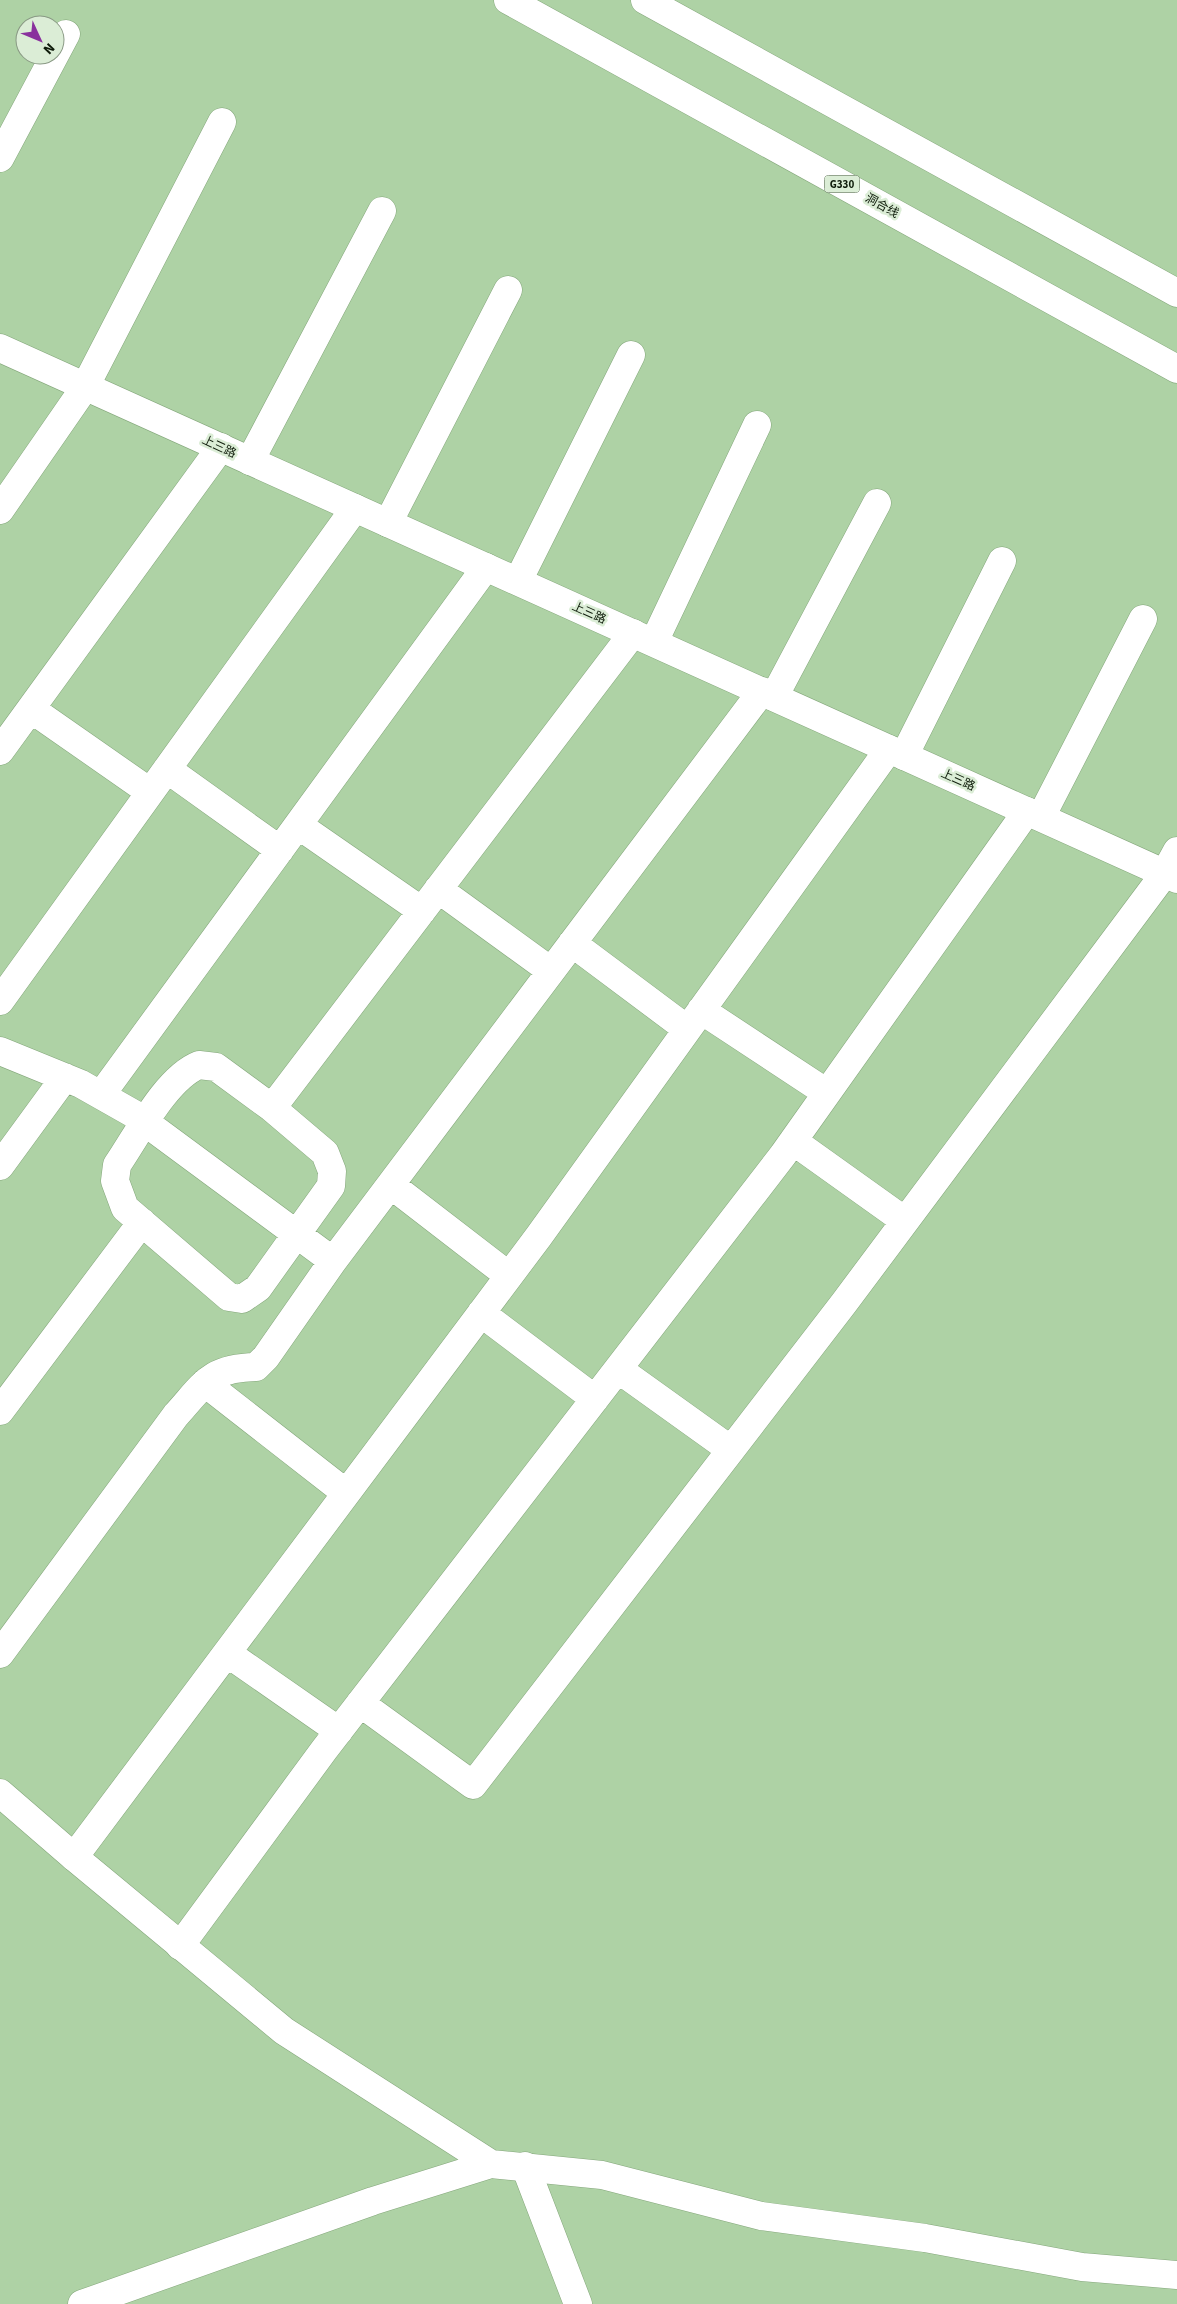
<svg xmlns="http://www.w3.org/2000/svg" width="1177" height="2304" viewBox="0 0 1177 2304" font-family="'Source Sans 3','Noto Sans SC',sans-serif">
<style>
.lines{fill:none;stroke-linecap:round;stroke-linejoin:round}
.minor-casing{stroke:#84a77b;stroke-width:29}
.tertiary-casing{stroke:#84a77b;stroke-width:29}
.secondary-casing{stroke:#84a77b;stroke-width:29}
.trunk-casing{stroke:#84a77b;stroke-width:29}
.minor{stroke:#fff;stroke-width:28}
.tertiary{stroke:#fff;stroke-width:28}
.secondary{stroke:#fff;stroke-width:28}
.trunk{stroke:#fff;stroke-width:28}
.labels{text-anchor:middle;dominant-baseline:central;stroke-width:5;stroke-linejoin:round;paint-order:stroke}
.shield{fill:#dbedd6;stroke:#4c5a47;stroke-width:1}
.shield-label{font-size:11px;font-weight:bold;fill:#0e1b0a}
.street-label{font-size:12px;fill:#0e1b0a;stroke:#dbedd6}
</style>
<rect width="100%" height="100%" fill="#aed2a5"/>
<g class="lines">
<defs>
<path id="minor" d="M0,158L66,34
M250,461L382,211
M0,510L85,387L222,122
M388,523L508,290
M518,581L631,355
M654,642L757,425
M774,697L877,503
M31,709L150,792
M0,751L221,447
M904,756L1002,561
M167,769L280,850
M1041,817L1143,619
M298,825L422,911
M438,889L551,971
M572,943L687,1029
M0,1001L355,508
M701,1010L827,1093
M0,1051L81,1084L134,1114L333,1261
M199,1065L216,1067L272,1108L325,1153L332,1171L331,1186L258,1288L242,1299L229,1297L125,1208L115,1181L117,1165C137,1136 166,1078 199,1065Z
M101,1095L486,567
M272,1108L633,633
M793,1141L905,1221
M0,1166L65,1077
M391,1185L509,1276
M481,1313L595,1399
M618,1369L731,1450
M205,1383L346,1493
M0,1411L142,1222
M227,1653L339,1731
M0,1654L176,1415C205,1383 210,1368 256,1367L266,1357L333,1261L762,691
M360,1703L473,1785L844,1303L1165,873L1177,851
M74,1857L539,1236L889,749
M180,1946L324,1750L783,1155L1027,811
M525,2166L578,2304"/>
<path id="tertiary" d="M0,1793L74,1857L284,2031L491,2164
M82,2304L373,2201L491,2164L602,2175L761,2216L925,2238L1082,2267L1177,2275"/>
<path id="secondary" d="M0,348L1177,879"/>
<path id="trunk" d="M508,0L1177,369
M645,0L1177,293"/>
</defs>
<use href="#minor" class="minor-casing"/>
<use href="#tertiary" class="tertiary-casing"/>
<use href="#secondary" class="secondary-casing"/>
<use href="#trunk" class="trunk-casing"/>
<use href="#minor" class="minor"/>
<use href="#tertiary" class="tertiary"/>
<use href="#secondary" class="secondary"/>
<use href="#trunk" class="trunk"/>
</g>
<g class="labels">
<rect class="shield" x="824.5" y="175.5" width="35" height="17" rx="4"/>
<g class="shield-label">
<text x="842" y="184">G330</text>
</g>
<g class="street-label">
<text transform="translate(882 206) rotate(29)">洞合线</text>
<text transform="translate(219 447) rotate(25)">上三路</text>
<text transform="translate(589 613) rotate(24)">上三路</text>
<text transform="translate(958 780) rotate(24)">上三路</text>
</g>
</g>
<g transform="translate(40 40) rotate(134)"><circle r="24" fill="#dbedd6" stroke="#899984"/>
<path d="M0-4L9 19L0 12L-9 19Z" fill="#89319d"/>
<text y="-8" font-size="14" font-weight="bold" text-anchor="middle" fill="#0e1b0a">N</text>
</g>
</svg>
